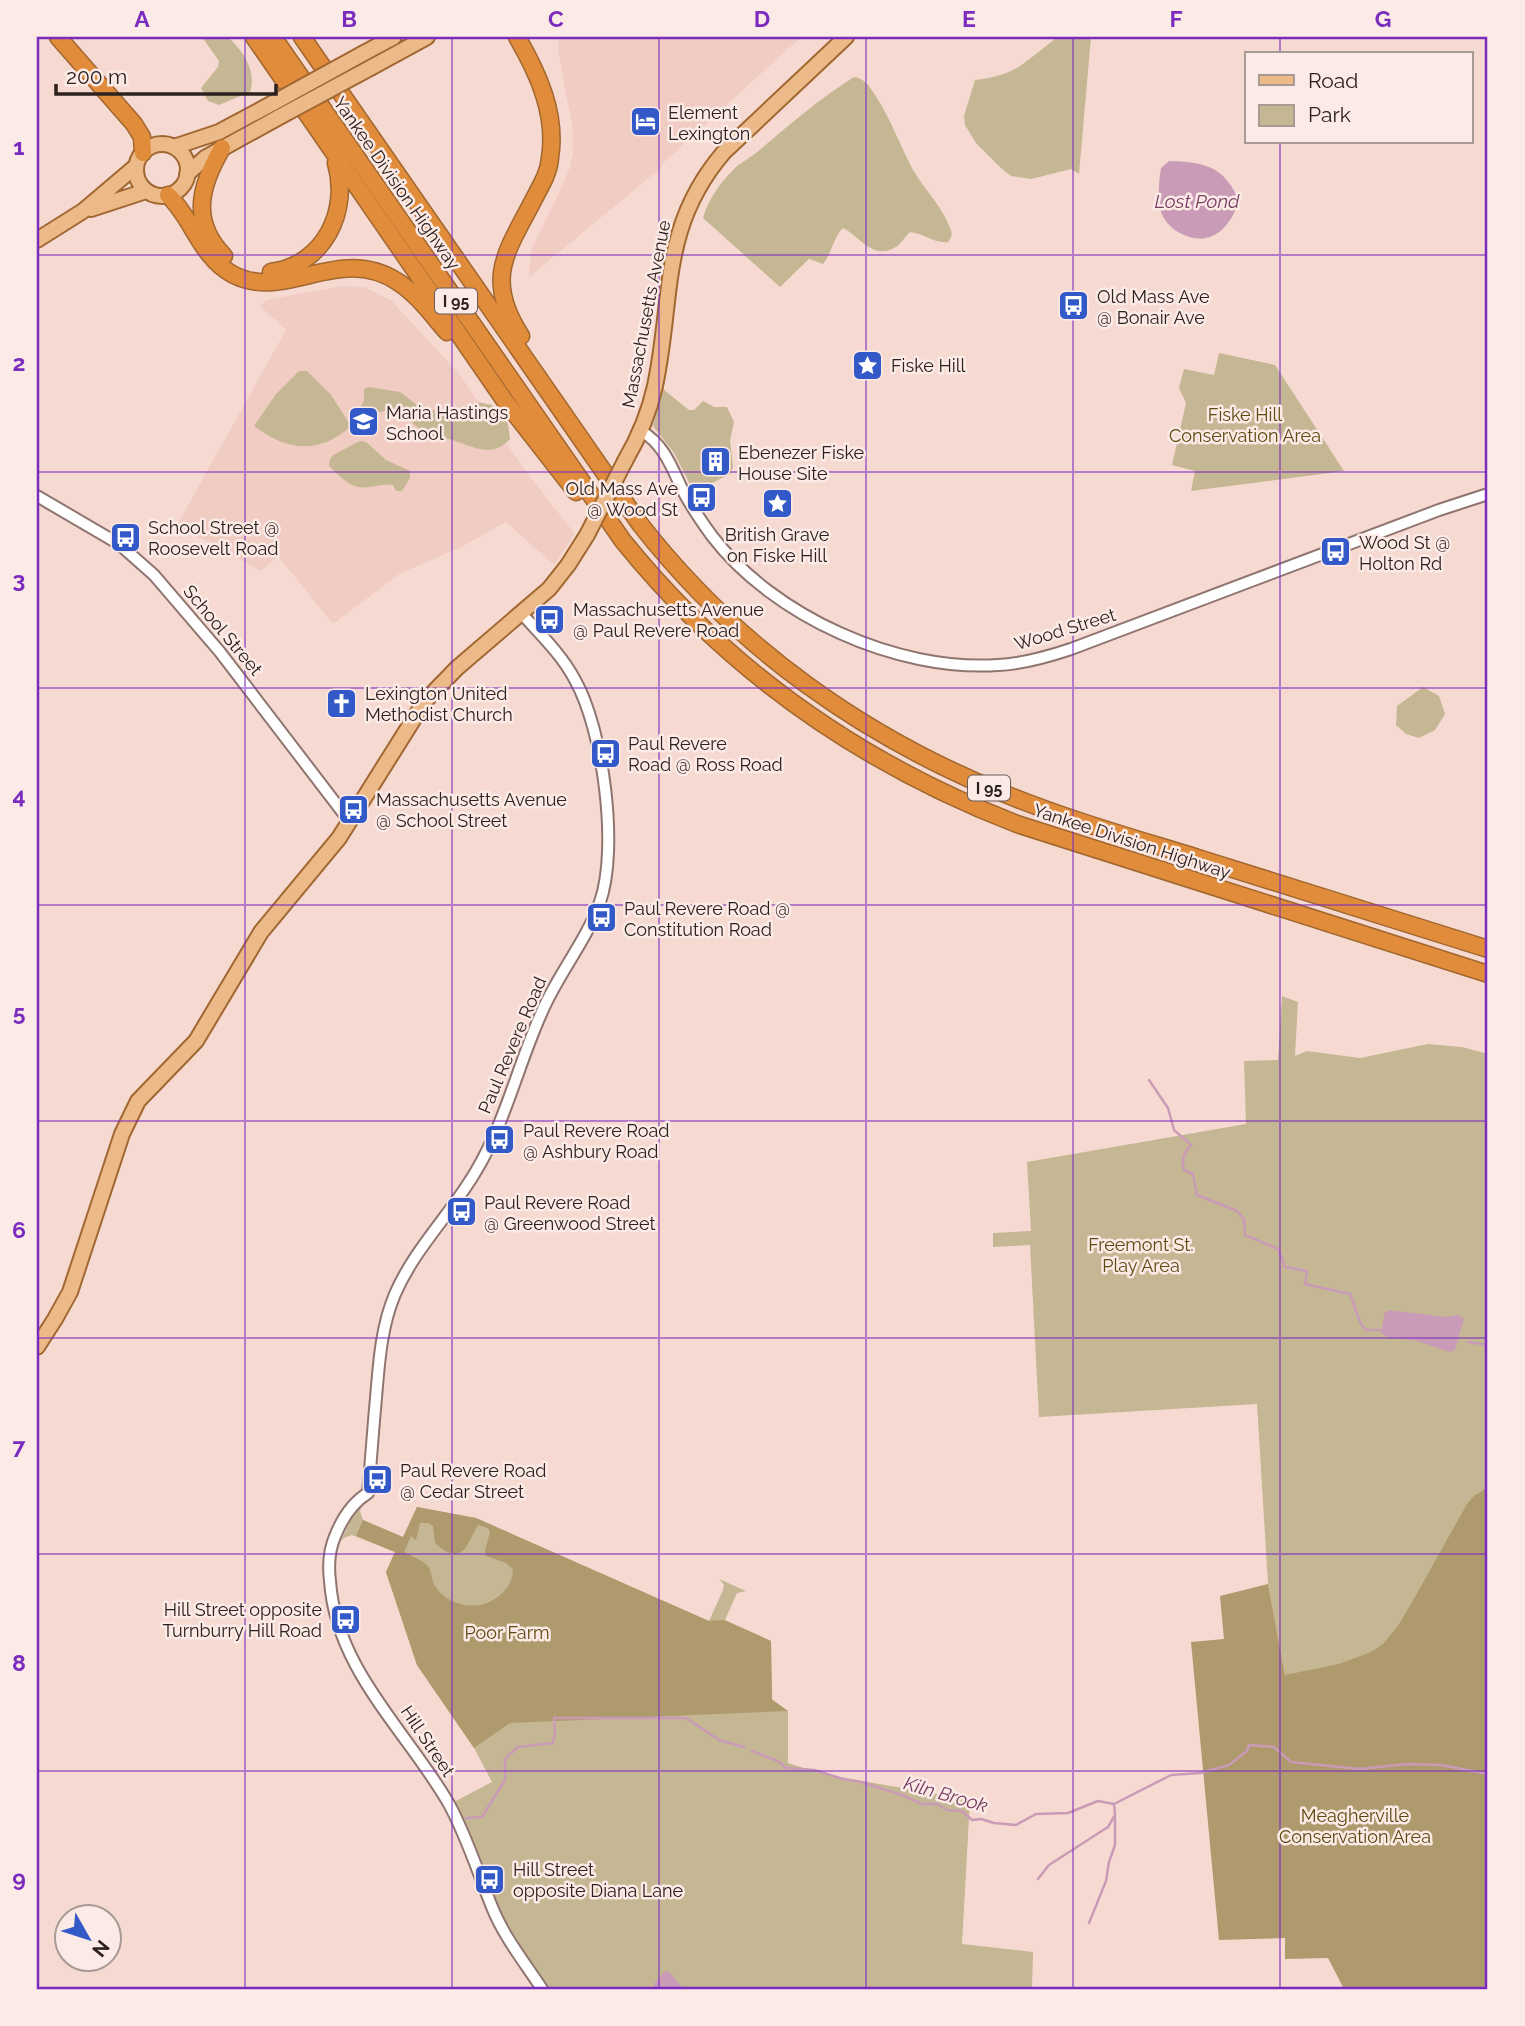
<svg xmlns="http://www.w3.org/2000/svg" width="1525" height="2026" viewBox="0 0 1525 2026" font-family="Raleway,sans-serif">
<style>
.built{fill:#f0ccc3}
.green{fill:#c5b694}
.forest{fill:#ae9a6d;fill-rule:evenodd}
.water{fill:#ca9bb6}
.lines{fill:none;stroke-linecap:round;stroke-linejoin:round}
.stream{stroke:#ca9bb6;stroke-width:2.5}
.minor-casing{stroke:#8f756f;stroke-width:14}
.major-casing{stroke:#a16730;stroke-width:18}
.highway-casing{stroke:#a16730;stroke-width:19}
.minor{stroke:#fff;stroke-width:10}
.major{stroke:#ecba89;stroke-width:14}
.highway{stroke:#e08c3a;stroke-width:16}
.major-bridge-casing{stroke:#a16730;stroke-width:18;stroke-linecap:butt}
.major-bridge{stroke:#ecba89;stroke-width:14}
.grid{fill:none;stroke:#7b2cbf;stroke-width:2;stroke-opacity:0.55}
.labels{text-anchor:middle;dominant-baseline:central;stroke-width:5;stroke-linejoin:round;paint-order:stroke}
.shield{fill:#fbeae5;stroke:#695d5a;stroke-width:2}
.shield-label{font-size:16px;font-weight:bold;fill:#2b211e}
.poi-label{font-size:18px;fill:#2b211e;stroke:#fbeae5;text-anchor:start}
.street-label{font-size:18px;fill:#2b211e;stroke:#fbeae5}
.park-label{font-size:18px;fill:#5f4a12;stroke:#fbeae5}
.water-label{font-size:19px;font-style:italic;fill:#773c61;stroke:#fbeae5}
.neatline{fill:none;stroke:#7b2cbf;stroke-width:2.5}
.grid-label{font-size:23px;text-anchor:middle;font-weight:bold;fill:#7b2cbf}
</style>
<rect width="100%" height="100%" fill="#f6dad2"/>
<path class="built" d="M559,37H801L661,165L662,167L529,277L531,250L559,193L570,167L573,153V131L558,50Z
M342,286L365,287L392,301L460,375L524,469L575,534L554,565L506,522L461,547L401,573L333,624L278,556L261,571L177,525L286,330L260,306L266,300Z"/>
<path class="green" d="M202,37H228C243,51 257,71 250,92L219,105L208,101L201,88L218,67L219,61Z
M1058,37H1091L1079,174L1071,169L1031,179L1011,176L1001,168L976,143L965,125L964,116L975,80C1020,75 1024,61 1058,37Z
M854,77C861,78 867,82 871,89C887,111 897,138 909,162C920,186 941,203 950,228C953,234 952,237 948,242C934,244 924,233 910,232C904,237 901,245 894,248C873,260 859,236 843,228C834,236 832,253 823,264L809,259L780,287L703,218C708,200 721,181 735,168C741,162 750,158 756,153C788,126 819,99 854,77Z
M1219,353L1275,365L1344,471L1191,491L1195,471L1172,465L1186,403L1179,388L1184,369L1214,375Z
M299,371H307L331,395L351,426C319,455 287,451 254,426L276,394Z
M369,387L400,392L417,405L429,410L452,412L477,402L492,405L508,424L510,439C491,460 471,445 449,439C443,437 437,438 432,437C418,431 410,417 396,412C384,408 375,416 363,415L360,409L364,400V389Z
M663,389L689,410H694L703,401L714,407H727L734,422L730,441L733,467L730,474L694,492L674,453L653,426Z
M360,441L366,442L386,460L410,471V478L402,491H396L393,485C384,484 378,486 369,487C351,490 342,478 329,466L330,459L333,455Z
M1423,687L1439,696L1445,714L1435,730L1419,738L1406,734L1396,725L1397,706Z
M1282,996L1298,1002L1295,1056L1307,1051L1360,1058L1428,1044L1462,1047L1488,1054V1687L1285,1675L1268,1584L1257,1404L1039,1417L1030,1245L993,1247V1233L1031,1231L1027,1162L1246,1124L1244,1061L1278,1060Z
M362,1505L360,1511L363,1520L403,1537L417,1507L476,1518L709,1621L723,1590L724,1585L719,1579L746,1591L737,1593L725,1620L771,1641L772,1699L788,1711V1763L823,1774L970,1800L962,1944L1033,1952L1032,1989H546L502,1914L475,1845L454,1802L492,1782L474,1748L417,1665L386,1572L395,1552L352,1535L344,1538L341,1541L351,1519Z"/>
<path class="forest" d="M1487,1488L1488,1988L1344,1989L1328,1958L1285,1959V1938L1219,1940L1191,1642L1224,1639L1220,1596L1268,1584L1285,1675L1339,1664L1371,1652L1383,1644L1398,1626L1415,1597L1467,1504L1474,1496Z
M417,1507L476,1518L709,1621L724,1620L771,1641L772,1700L788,1711L510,1723L474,1748L417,1665L386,1572L395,1552L356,1536L363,1520L403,1537ZM420,1523H429L433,1526L435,1543C463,1568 466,1545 478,1525L488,1528L490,1532L485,1550L486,1556L506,1563L513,1569C513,1583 505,1593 493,1600C476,1611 446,1605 435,1586C431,1580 432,1571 428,1566C422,1560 411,1556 404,1552L411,1536L416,1540Z"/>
<path class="water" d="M1169,161C1204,162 1225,166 1239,201C1229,231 1208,249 1178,232C1171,228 1163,219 1161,212C1157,197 1159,182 1161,168Z
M1389,1310L1446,1317L1458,1315L1464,1319L1455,1350L1450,1352L1417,1341L1388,1337L1381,1333L1385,1312Z
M668,1971L684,1989H655L654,1984L664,1972Z"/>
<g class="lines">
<path class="stream" d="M1149,1080L1168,1108L1174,1130L1191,1145C1184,1153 1181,1159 1184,1170L1193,1174L1197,1195L1237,1211L1244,1219L1245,1235L1278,1249L1285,1267L1307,1271L1305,1284L1350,1294L1361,1324L1366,1330H1382
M1468,1342L1488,1345
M752,1751L778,1761L786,1768L814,1770L843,1779L861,1782L902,1795L922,1804H937L947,1810L962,1811L972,1820L981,1819L994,1823L1016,1825L1036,1814L1068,1813L1098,1801L1114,1804L1171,1775L1200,1773L1229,1765L1247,1751L1249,1745L1274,1747L1291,1762L1360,1769L1407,1764L1441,1765L1488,1774
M466,1818L482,1817L505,1780V1760L509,1755L518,1747L553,1743L555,1732L554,1718H686L719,1740L744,1747
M1038,1879L1049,1865L1108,1827L1115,1815L1114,1804
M1089,1923L1106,1881L1109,1862L1115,1845V1815"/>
<defs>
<path id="minor" d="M641,431C664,444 672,468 683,491C691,506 701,521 712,536C773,616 897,672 998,665C1023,664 1047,657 1071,649L1439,510L1488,494
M37,496L119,544L154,575L220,652L350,822
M522,614C541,635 562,655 575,680C603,729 619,848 600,902C586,942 557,975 541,1014C518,1065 505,1123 476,1171C451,1214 415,1248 395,1294C381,1327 379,1363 376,1398C373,1430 371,1461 368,1493C352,1503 343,1517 336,1534C329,1549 328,1565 330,1581C336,1670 407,1731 449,1804C467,1837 478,1873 492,1907C504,1937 525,1963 542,1989"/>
<path id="major" d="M364,53L394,37
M372,67L427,37
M136 170a26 26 0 1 1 52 0a26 26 0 1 1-52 0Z
M174,147L219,132L273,103
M187,174L205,158L281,116
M91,209L146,191
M37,240L83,211L136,166
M625,461C639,437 649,413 655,386C674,297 659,228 724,152L846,37
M37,1347L55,1319L70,1292L122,1134L138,1101L196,1041L261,932L339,838L425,701L457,668L549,589L568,565L587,535"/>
<path id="highway" d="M58,37L134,124L142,137L143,153
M254,37L505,401L576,492
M273,37L623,541C728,671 862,764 1017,824L1488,974
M302,37L640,524C736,647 864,738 1010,796C1072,821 1137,839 1201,859C1297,889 1392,919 1488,949
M517,37C538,73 557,114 550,158C549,171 543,182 537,193C509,249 482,276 521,336
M222,148C200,186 190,221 224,256
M168,195C193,219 200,256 232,274C285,303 339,243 398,282C417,294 432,315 447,332
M271,272C324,265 350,211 336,163"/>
</defs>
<use href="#minor" class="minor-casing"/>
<use href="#major" class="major-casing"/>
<use href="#highway" class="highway-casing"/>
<use href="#minor" class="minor"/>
<use href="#major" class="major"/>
<use href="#highway" class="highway"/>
<defs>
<path id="major-bridge" d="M273,103L364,53
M281,116L372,67
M587,535L625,461"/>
</defs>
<use href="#major-bridge" class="major-bridge-casing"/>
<use href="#major-bridge" class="major-bridge"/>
</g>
<path class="grid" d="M245,37V1989M452,37V1989M659,37V1989M866,37V1989M1073,37V1989M1280,37V54M1280,142V1989M37,255H1488M37,472H1488M37,688H1488M37,905H1488M37,1121H1488M37,1338H1488M37,1554H1488M37,1771H1488"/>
<defs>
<symbol id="hotel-square" viewBox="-11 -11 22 22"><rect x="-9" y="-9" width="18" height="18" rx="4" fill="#3359c9" stroke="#fbeae5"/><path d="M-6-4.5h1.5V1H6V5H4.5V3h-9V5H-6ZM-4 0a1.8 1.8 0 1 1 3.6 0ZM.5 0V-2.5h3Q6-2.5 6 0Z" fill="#fff"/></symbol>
<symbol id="bus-square" viewBox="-11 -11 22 22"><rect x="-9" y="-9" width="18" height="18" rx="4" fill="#3359c9" stroke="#fbeae5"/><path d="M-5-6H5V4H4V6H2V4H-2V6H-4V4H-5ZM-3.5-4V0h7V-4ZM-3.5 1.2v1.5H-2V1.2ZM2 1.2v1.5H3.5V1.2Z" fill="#fff"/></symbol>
<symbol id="sight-square" viewBox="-11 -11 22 22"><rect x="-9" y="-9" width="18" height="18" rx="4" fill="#3359c9" stroke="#fbeae5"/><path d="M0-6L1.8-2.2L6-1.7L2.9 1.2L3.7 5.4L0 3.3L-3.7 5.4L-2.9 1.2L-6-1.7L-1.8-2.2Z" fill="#fff"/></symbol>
<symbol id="school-square" viewBox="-11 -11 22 22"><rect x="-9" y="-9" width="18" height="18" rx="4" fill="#3359c9" stroke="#fbeae5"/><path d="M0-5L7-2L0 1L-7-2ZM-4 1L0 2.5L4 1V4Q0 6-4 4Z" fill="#fff"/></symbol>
<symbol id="building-square" viewBox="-11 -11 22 22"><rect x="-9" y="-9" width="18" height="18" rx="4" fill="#3359c9" stroke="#fbeae5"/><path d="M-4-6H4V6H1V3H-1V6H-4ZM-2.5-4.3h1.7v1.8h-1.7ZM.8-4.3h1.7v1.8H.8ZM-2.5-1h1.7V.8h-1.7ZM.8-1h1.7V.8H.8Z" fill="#fff"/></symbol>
<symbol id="church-square" viewBox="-11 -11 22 22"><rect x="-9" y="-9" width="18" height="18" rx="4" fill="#3359c9" stroke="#fbeae5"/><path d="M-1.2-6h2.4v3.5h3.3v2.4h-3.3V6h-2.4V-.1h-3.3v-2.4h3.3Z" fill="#fff"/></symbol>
</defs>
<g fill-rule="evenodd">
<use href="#hotel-square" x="628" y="104" width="35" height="35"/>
<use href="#bus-square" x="1056" y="288" width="35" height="35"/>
<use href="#sight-square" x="850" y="348" width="35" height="35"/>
<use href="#school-square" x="346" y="404" width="35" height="35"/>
<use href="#building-square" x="698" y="444" width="35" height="35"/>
<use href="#bus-square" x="684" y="480" width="35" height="35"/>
<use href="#sight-square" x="760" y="486" width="35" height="35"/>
<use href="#bus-square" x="108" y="520" width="35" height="35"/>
<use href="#bus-square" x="1318" y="534" width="35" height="35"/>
<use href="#bus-square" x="532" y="602" width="35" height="35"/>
<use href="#church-square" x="324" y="686" width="35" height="35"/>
<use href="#bus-square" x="588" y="736" width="35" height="35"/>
<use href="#bus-square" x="336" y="792" width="35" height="35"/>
<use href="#bus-square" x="584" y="900" width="35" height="35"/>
<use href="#bus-square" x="482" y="1122" width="35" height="35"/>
<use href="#bus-square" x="444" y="1194" width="35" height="35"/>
<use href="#bus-square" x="360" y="1462" width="35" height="35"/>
<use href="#bus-square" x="328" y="1602" width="35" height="35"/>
<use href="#bus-square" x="472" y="1862" width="35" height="35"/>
</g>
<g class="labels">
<g class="shield">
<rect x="435" y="288.5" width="42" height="25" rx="5"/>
<rect x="968" y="775.5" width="42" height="25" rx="5"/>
</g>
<g class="shield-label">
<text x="456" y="301">I 95</text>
<text x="989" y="788">I 95</text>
</g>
<g class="poi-label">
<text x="668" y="112">Element<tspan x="668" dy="21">Lexington</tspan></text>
<text x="1097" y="296">Old Mass Ave<tspan x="1097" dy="21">@ Bonair Ave</tspan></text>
<text x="891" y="365">Fiske Hill</text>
<text x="386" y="412">Maria Hastings<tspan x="386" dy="21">School</tspan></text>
<text x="738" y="452">Ebenezer Fiske<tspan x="738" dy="21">House Site</tspan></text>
<text x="678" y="488" text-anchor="end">Old Mass Ave<tspan x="678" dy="21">@ Wood St</tspan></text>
<text x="148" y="527">School Street @<tspan x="148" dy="21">Roosevelt Road</tspan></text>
<text x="777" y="534" text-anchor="middle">British Grave<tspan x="777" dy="21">on Fiske Hill</tspan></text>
<text x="1359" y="542">Wood St @<tspan x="1359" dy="21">Holton Rd</tspan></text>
<text x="573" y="609">Massachusetts Avenue<tspan x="573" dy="21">@ Paul Revere Road</tspan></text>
<text x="365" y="693">Lexington United<tspan x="365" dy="21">Methodist Church</tspan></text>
<text x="628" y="743">Paul Revere<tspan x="628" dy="21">Road @ Ross Road</tspan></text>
<text x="376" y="799">Massachusetts Avenue<tspan x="376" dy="21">@ School Street</tspan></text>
<text x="624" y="908">Paul Revere Road @<tspan x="624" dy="21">Constitution Road</tspan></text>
<text x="523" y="1130">Paul Revere Road<tspan x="523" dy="21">@ Ashbury Road</tspan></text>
<text x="484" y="1202">Paul Revere Road<tspan x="484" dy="21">@ Greenwood Street</tspan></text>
<text x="400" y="1470">Paul Revere Road<tspan x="400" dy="21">@ Cedar Street</tspan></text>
<text x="322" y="1609" text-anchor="end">Hill Street opposite<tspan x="322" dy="21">Turnburry Hill Road</tspan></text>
<text x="513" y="1869">Hill Street<tspan x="513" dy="21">opposite Diana Lane</tspan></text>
</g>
<g class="street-label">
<text transform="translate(397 183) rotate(55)">Yankee Division Highway</text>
<text transform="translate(646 314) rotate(-79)">Massachusetts Avenue</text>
<text transform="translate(1065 629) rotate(-17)">Wood Street</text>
<text transform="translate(223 630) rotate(50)">School Street</text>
<text transform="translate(1132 841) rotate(18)">Yankee Division Highway</text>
<text transform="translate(512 1045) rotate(-67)">Paul Revere Road</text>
<text transform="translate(428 1741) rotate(56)">Hill Street</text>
</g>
<g class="park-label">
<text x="1245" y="414">Fiske Hill<tspan x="1245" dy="21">Conservation Area</tspan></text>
<text x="1141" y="1244">Freemont St.<tspan x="1141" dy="21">Play Area</tspan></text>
<text x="507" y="1632">Poor Farm</text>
<text x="1355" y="1815">Meagherville<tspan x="1355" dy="21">Conservation Area</tspan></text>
</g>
<g class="water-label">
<text x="1197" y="201">Lost Pond</text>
<text transform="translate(946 1794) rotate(16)">Kiln Brook</text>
</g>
</g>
<rect width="1525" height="2026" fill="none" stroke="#fbeae5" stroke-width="77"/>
<rect x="1245" y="52" width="228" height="91" fill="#fbeae5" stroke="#a89a95" stroke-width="2"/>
<rect x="1259" y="75" width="35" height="10" fill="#ecba89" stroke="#a89a95" stroke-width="2"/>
<text x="1308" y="88" font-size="21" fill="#2b211e">Road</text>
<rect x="1259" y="105" width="35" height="21" fill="#c5b694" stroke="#a89a95" stroke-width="2"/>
<text x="1308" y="122" font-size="21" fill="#2b211e">Park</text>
<g transform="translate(88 1938) rotate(129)"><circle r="33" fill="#fbeae5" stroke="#a89a95" stroke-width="2"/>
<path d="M0-5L12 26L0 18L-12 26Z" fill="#3359c9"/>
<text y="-10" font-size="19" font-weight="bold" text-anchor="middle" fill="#2b211e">N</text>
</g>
<path d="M56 84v10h220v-10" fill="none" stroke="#2b211e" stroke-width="3.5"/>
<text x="66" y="84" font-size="21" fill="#2b211e" stroke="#fbeae5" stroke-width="5" paint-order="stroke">200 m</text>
<rect x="38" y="38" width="1448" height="1950" class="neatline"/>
<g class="grid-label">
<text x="142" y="27">A</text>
<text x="349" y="27">B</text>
<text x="556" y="27">C</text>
<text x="762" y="27">D</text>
<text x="969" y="27">E</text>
<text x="1176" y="27">F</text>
<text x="1383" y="27">G</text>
<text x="19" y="155">1</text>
<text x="19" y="371">2</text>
<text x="19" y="588">3</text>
<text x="19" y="804">4</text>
<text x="19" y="1021">5</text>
<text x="19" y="1238">6</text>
<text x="19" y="1454">7</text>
<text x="19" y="1671">8</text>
<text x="19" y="1887">9</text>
</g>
</svg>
